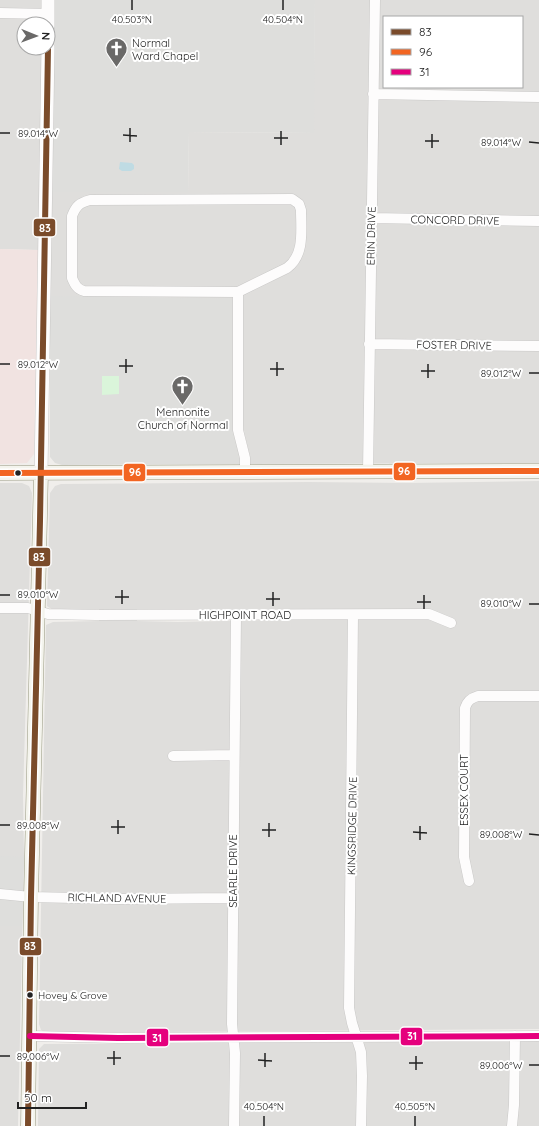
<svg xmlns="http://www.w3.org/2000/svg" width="539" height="1126" viewBox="0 0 539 1126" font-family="Quicksand,sans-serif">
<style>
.residential{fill:#dfdedc;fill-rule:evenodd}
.commercial{fill:#f1e3e1}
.religious{fill:#dededc}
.park{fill:#daf5da}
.water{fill:#bfdbe3}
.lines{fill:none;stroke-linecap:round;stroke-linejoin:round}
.minor-casing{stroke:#c9c8c7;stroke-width:11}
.tertiary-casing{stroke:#c9c8c7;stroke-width:14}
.secondary-casing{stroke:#999a82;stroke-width:15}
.minor{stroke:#fdfcfc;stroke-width:10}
.tertiary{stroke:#fdfcfc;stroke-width:13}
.secondary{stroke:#f4f4ed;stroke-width:14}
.bus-1-casing{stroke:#fff;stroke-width:9}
.bus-2-casing{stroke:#fff;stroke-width:9}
.bus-3-casing{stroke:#fff;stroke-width:9}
.bus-1{stroke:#7a4b2a;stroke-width:6}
.bus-2{stroke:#f26522;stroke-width:6}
.bus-3{stroke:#e5007d;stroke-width:6}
.ticks{fill:none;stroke:#222;stroke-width:1.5}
.bus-dot{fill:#222;stroke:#fff;stroke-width:1.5}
.labels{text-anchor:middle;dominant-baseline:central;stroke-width:4;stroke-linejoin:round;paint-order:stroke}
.bus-label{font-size:10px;fill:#222;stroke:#fff;text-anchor:start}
.poi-label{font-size:11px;fill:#222;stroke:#fff;text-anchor:start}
.street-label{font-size:11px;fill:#222;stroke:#fff}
.ticks-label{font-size:10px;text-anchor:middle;fill:#222;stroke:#fff;stroke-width:4;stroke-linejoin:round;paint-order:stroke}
.line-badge{stroke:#fff;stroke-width:1.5}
.badge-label{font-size:11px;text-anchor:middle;font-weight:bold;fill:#fff}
</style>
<rect width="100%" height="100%" fill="#f0eeeb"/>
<path class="residential" d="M0,0H43V24H24V48H42L38,250L0,249Z
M315,0H539V463L251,464L242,421L50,296L52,192H188L189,132L313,133ZM384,17H522V87H384Z
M539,481V1029L46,1033L41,1030L39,1024L46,625L53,622L99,621V609L53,610L47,606L50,493L55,486L61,484L308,482L408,483ZM305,609V619L178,622L137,621V609Z
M0,483H22L29,486L32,493L23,795L24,857L18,1126H0Z
M539,1041V1126H38L39,1049L44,1044Z"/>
<path class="commercial" d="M0,249L38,250L34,454L27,463L0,464Z"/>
<path class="religious" d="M55,0H315L314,133L189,132L188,192H52Z
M50,296L243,299L242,421L251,464L62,465L55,463L50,457Z
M0,856L24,857L22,926H0Z"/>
<path class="park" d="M102,376H119V394L102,395Z"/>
<path class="water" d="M120,162L132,163L134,165V169L131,171H122L119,169Z"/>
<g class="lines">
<defs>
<path id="minor" d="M0,13L48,14
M373,94L539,97
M292,199L299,204L301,210C301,230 305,255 287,268L238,292L84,291C77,289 75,285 72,278V216C76,206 79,203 90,200Z
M372,218L539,221
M238,292V430L245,458V472
M369,344L539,346
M368,472L375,0
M0,608H28L48,614L96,615L429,614L451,623
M353,615L349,1008L352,1023L361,1052L362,1076L361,1126
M173,756L234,755
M469,881L464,857L465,708C467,701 471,698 478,696H539
M0,894L31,897L118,899L233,898
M30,1036L118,1038L539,1036
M234,1126L235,1053L232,1024L236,615
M512,1126L514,1105L515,1036"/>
<path id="tertiary" d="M48,26V0
M41,473L48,48"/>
<path id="secondary" d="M0,473L539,471
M28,1126L31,897L41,473"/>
</defs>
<use href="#minor" class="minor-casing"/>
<use href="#tertiary" class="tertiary-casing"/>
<use href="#secondary" class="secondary-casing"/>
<use href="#minor" class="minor"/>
<use href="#tertiary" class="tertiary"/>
<use href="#secondary" class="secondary"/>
<defs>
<path id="bus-1" d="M28,1126L31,897L40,521L48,48"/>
<path id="bus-2" d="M0,473L539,471"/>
<path id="bus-3" d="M30,1036L118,1038L539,1036"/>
</defs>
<use href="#bus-1" class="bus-1-casing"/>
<use href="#bus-2" class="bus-2-casing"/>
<use href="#bus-3" class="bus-3-casing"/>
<use href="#bus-1" class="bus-1"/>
<use href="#bus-2" class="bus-2"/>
<use href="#bus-3" class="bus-3"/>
</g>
<path class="ticks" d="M132,10V0M283,10V0M0,133H10M123,135L137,136M274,138H288M425,141H439M130,142V128M529,142L539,143M281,145V131M432,148V134M0,364H10M119,366H133M270,369H284M421,371H435M126,373V359M529,373H539M277,376V362M428,378V364M0,595H10M115,597H129M266,599H280M417,602H431M122,604V590M529,604H539M273,606V592M424,609V595M0,825H10M111,827H125M262,830H276M413,832L427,833M118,834V820M529,834L539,835M269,837V823M420,840V826M0,1056H10M107,1058H121M258,1060L272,1061M409,1063H423M114,1065V1051M529,1065H539M265,1067V1053M416,1070V1056M264,1126V1116M415,1126V1116"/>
<defs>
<symbol id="church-pin" viewBox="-11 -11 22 30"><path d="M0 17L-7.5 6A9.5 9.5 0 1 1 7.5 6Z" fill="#6a6968" stroke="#fff"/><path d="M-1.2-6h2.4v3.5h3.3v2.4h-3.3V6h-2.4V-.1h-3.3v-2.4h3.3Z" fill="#fff"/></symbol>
</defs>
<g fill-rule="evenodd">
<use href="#church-pin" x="104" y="36" width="25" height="34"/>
<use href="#church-pin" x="170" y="374" width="25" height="34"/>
</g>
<g class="bus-dot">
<circle cx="18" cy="473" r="3.5"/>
<circle cx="30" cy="995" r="3.5"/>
</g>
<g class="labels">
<g class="bus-label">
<text x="38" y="995">Hovey &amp; Grove</text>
</g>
<g class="poi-label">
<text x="132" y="43">Normal<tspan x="132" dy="13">Ward Chapel</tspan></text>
<text x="183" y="412" text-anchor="middle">Mennonite<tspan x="183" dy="13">Church of Normal</tspan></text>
</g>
<g class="street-label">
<text transform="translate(455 220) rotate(1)">CONCORD DRIVE</text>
<text transform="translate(371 236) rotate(-89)">ERIN DRIVE</text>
<text transform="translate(454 345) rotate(1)">FOSTER DRIVE</text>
<text x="245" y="615">HIGHPOINT ROAD</text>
<text transform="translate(464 790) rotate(-90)">ESSEX COURT</text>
<text transform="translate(352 826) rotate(-89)">KINGSRIDGE DRIVE</text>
<text transform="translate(233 871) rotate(-90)">SEARLE DRIVE</text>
<text transform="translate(117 898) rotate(1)">RICHLAND AVENUE</text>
</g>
</g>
<g class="ticks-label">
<text x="132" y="23">40.503°N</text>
<text x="283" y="23">40.504°N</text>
<text x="38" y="137">89.014°W</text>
<text x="501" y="146">89.014°W</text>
<text x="38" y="368">89.012°W</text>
<text x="501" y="377">89.012°W</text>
<text x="38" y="598">89.010°W</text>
<text x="501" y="607">89.010°W</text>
<text x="38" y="829">89.008°W</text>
<text x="501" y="838">89.008°W</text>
<text x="38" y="1060">89.006°W</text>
<text x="501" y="1069">89.006°W</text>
<text x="264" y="1110">40.504°N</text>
<text x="415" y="1110">40.505°N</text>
</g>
<g class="line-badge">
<rect x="33" y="218" width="23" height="19" rx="4" fill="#7a4b2a"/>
<rect x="393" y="462" width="23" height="19" rx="4" fill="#f26522"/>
<rect x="123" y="463" width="23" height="19" rx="4" fill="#f26522"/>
<rect x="28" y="547" width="23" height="20" rx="4" fill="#7a4b2a"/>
<rect x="19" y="937" width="23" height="19" rx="4" fill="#7a4b2a"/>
<rect x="400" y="1027" width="23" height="19" rx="4" fill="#e5007d"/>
<rect x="146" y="1028" width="23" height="19" rx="4" fill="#e5007d"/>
</g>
<g class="badge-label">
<text x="45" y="232">83</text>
<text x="404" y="475">96</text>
<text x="135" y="476">96</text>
<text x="39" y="561">83</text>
<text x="30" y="950">83</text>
<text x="412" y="1040">31</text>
<text x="157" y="1042">31</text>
</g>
<rect x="383" y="16" width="140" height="72" fill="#ffffff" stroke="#a7a7a7"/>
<rect x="391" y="29" width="20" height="6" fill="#7a4b2a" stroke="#a7a7a7"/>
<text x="419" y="36" font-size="12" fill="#222222">83</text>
<rect x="391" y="49" width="20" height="6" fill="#f26522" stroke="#a7a7a7"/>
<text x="419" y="56" font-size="12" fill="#222222">96</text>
<rect x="391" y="69" width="20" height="6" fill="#e5007d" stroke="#a7a7a7"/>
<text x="419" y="76" font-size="12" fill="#222222">31</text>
<g transform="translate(36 36) rotate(91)"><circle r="19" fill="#ffffff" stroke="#a7a7a7"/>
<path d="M0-3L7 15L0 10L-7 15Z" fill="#6a6968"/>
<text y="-6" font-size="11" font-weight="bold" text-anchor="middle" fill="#222222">N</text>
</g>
<path d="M18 1102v6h68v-6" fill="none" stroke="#222222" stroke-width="2"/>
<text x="24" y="1102" font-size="12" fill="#222222" stroke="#ffffff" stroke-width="3" paint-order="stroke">50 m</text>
</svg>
